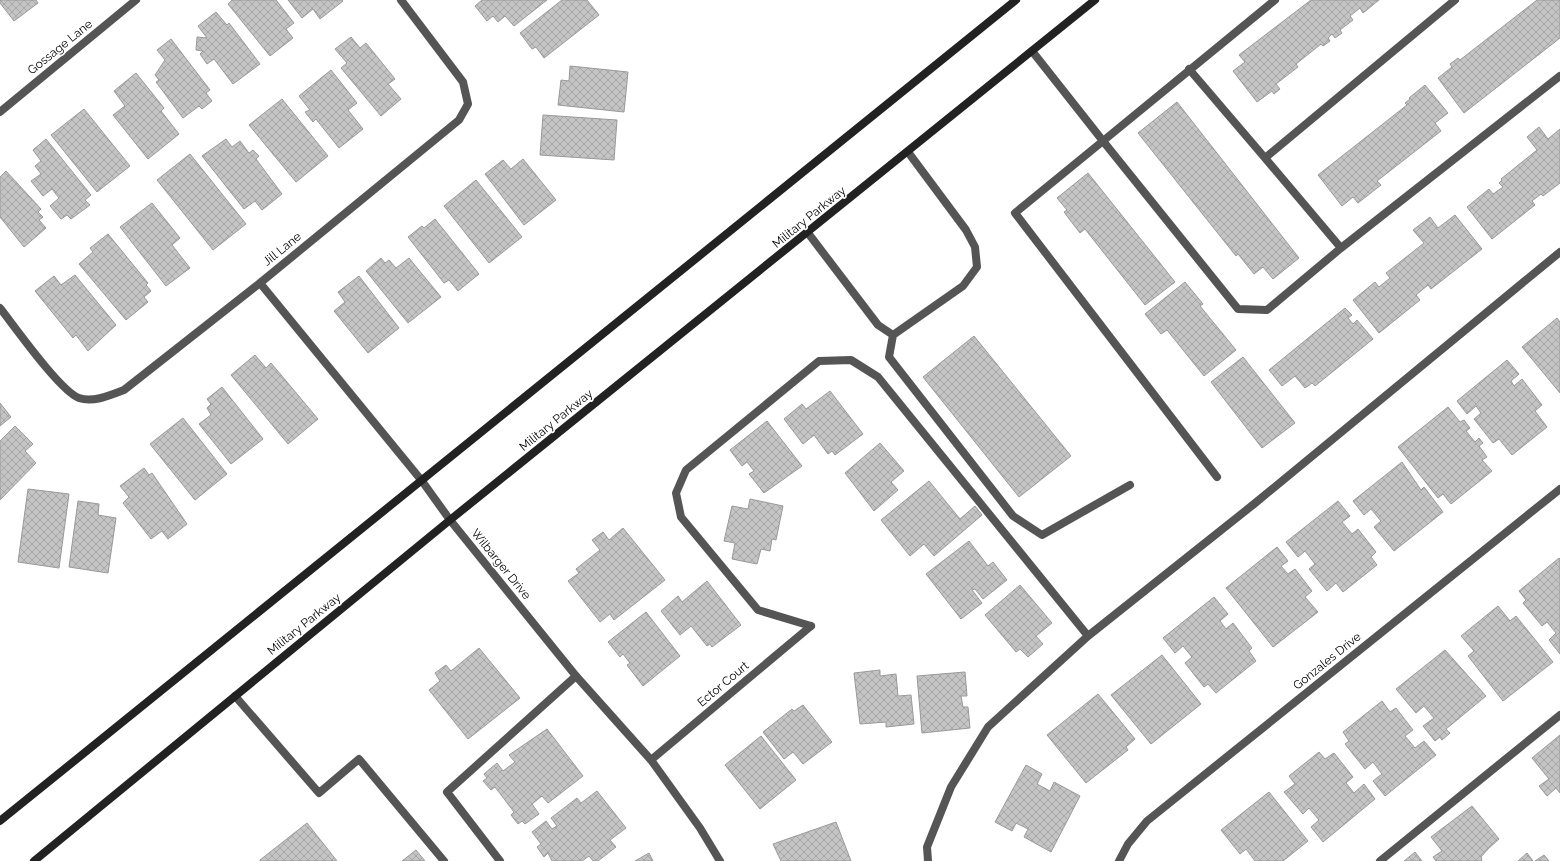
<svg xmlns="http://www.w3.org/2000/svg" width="1560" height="861" viewBox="0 0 1560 861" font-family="Raleway,sans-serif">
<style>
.building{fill:url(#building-cross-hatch);stroke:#999}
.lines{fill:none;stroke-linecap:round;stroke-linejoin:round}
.service{stroke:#555;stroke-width:8}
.minor{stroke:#555;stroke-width:8}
.secondary{stroke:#222;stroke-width:8}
.labels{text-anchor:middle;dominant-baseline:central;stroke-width:3.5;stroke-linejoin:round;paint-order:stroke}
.street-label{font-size:12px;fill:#000;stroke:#fff}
</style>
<defs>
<pattern id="building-cross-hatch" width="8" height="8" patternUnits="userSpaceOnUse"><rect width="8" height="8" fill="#c4c4c4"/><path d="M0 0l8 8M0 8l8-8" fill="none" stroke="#a7a7a7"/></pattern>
</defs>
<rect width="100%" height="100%" fill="#fff"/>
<path class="building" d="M0,0H36L38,3L14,21L0,3Z
M232,0H276L294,23L286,29L293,38L270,56L228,4Z
M288,0H342L343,1L320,19L313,9L302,18Z
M482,0H547L514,26L505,16L498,22L493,16L487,21L475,6Z
M562,0H587L599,15L544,58L536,47L532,49L520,33Z
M1311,0H1379L1363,13L1360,8L1350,16L1353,20L1340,30L1342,33L1335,38L1332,34L1328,38L1330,41L1323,46L1321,44L1296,64L1298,67L1276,84L1280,89L1274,94L1272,91L1257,102L1233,71L1245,62L1239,55Z
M1537,0H1560V38L1464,113L1438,78L1452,67L1450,64L1458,58L1460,60Z
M216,12L227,25L229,23L260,64L233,84L214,59L207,64L200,54L203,51L196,50L197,37L207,38L198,26Z
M351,37L360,48L366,43L395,79L388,84L401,99L381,116L341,68L347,63L335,49Z
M171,39L210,90L206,93L212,101L202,109L199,106L183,118L156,82L159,80L155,75L165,60L157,50Z
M570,66L628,72L624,112L558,105L561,80L569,81Z
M331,70L357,103L348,110L363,129L339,148L316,119L313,122L305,112L310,110L299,96Z
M136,73L164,108L161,111L179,134L148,159L113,115L125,106L114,91Z
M1425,85L1448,113L1435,123L1441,131L1377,181L1381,185L1358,203L1353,197L1342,206L1318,175L1407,105L1405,103L1410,99L1409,98Z
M282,99L328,156L296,182L249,125Z
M1177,102L1299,258L1273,279L1263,267L1254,274L1238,254L1236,256L1138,133Z
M84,109L130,166L97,192L51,135Z
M543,115L617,120L614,160L540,155Z
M1539,127L1548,139L1560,129V183L1543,196L1541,194L1532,201L1535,205L1492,239L1467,207L1489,189L1493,194L1503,187L1499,183L1502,180L1501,179L1537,150L1527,137Z
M46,139L91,195L85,200L90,205L71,219L67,215L61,219L50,206L59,198L52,189L43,196L31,181L41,174L35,166L41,161L33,150Z
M226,139L232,147L240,141L249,153L253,150L259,156L256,159L282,194L262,210L255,201L244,209L202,156Z
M190,154L246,224L213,250L157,180Z
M523,159L556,200L524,225L485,174L503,160L511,169Z
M6,171L41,209L38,212L43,217L39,220L46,228L24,247L0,217V177Z
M1088,173L1175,282L1145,305L1085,229L1080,233L1064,212L1067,210L1057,198Z
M476,180L522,237L489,263L444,206Z
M152,203L180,238L172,245L190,268L166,286L120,227Z
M1455,215L1482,249L1431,289L1428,285L1416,295L1420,300L1379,333L1353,300L1375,282L1379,287L1390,278L1386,273L1424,243L1413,230L1430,217L1438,228Z
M435,219L479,274L458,291L449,280L444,283L408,237L422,226L424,228Z
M108,234L148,283L146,285L151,291L144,297L148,302L126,320L79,264L93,252L90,248Z
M381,258L385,263L389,260L396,268L409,258L441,297L408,323L366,271Z
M75,275L116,325L88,351L76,335L73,338L35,291L54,276L61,285Z
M359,276L399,328L368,353L334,311L345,302L338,292Z
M1185,282L1203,304L1200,306L1236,350L1204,376L1167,330L1161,334L1145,314Z
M1345,308L1352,315L1348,318L1353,324L1357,320L1373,339L1315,386L1312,383L1305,388L1295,376L1282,386L1269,370Z
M1557,318L1560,322V393L1522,347Z
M974,336L1071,456L1019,497L923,377Z
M255,355L266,368L271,363L318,419L288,444L231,375Z
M1243,357L1295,423L1262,448L1211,382Z
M1507,360L1519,374L1511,381L1514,386L1522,379L1542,405L1535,411L1547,427L1512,455L1499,439L1493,443L1474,419L1481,413L1476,406L1467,414L1457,401Z
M222,387L263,439L231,464L199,424L211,415L207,408L211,404L207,399Z
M830,391L863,434L835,455L832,451L828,454L814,435L803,444L784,419L802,404L806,409Z
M0,403L11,417L0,426Z
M1448,407L1460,422L1464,420L1470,428L1466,431L1475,442L1479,438L1483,443L1479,446L1487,457L1482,460L1492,471L1451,504L1443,494L1438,498L1398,447Z
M183,418L227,474L195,500L150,444Z
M767,421L802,466L764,493L749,474L754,471L747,462L742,466L730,450Z
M15,426L33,444L25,451L36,463L0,500V441Z
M880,443L904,471L891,482L898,490L874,511L845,473Z
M1402,462L1421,490L1424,487L1443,512L1394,551L1374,527L1381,521L1371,509L1364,515L1353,501Z
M144,468L149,475L152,473L187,524L168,539L162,531L151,539L123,503L129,497L120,486Z
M929,481L960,519L975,506L982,515L934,556L924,544L910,556L881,520Z
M28,489L69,494L59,568L18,562Z
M750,499L783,506L776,540L772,539L770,551L761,549L757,564L732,559L735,543L724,541L732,506L748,509Z
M78,501L99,504L98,515L116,518L108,573L69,567Z
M1338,501L1350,516L1342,522L1352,534L1358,529L1376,552L1371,557L1377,565L1343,592L1336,583L1327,591L1309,569L1315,564L1305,551L1298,557L1286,542Z
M623,528L665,580L614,620L610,614L600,622L568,581L579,573L576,569L600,550L592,540L603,532L609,540Z
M969,541L988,566L993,562L1007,580L983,599L975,589L972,590L982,603L961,619L926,574Z
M1277,547L1288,561L1281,566L1288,574L1295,569L1312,591L1305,597L1318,612L1273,647L1226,588Z
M1559,558L1560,559V654L1549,640L1556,633L1547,622L1542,626L1523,603L1526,600L1519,591Z
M707,581L741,625L712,647L710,644L707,646L691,626L680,635L661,611L678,596L682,602Z
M1020,585L1052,623L1036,636L1043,644L1028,657L1020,649L1016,652L985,615Z
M1214,597L1228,614L1220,621L1226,629L1233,623L1252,648L1249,651L1256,661L1216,693L1208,684L1204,687L1185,663L1192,657L1183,646L1175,653L1163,638Z
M1498,606L1510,621L1516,616L1553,662L1503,701L1468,656L1474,651L1461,636Z
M646,612L680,656L643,686L627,665L630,663L623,654L620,657L608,642Z
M479,648L520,698L468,739L429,690L440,681L435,673L446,665L451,671Z
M1445,650L1486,696L1446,729L1450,733L1442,740L1440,737L1435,741L1423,726L1434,718L1424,706L1416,713L1396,689Z
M1162,655L1201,704L1151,744L1111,695Z
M880,670V676L896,674L898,696L911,695L914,724L886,727V722L860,724L854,673Z
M965,672L967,696H961L963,707H968L970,728L922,733L917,676Z
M1098,694L1135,739L1126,747L1128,750L1086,783L1047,735Z
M1382,701L1390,712L1396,708L1413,730L1405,736L1415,748L1424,741L1436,755L1385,796L1373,781L1382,774L1373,762L1365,769L1345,744L1349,741L1343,732Z
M803,705L832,742L803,764L793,752L784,759L763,732L792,709L794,711Z
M547,729L583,776L548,803L542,796L532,804L539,814L525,824L522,821L518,824L511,815L514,812L495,787L491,790L483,781L487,778L484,774L497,763L503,771L515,762L509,755Z
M1560,735V793L1556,788L1547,796L1539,786L1549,779L1532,758Z
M761,736L796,780L760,809L725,765Z
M1319,752L1325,759L1334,753L1353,777L1346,783L1354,793L1364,784L1375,799L1323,842L1311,827L1319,820L1309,808L1303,814L1284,792L1295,784L1289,776Z
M1026,765L1042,774L1037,784L1050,791L1054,782L1080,796L1051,852L1024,837L1028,829L1016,823L1012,831L995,822Z
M597,791L626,828L610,840L616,847L598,861H593L589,856L582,861H552L548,853L544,857L537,847L541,844L532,832L546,821L552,829L557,826L551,818L577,798L581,803Z
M1269,792L1308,841L1283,861H1255L1246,849L1240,854L1221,830Z
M1472,806L1499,839L1488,849L1481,857L1482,860L1481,861H1436L1433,857L1442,851L1431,837Z
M836,822L851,861H781L773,844Z
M307,823L337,861H260V860Z
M416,850L425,861H402Z
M1415,852L1422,861H1404Z
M649,853L653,861H635Z
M1527,853L1533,861H1518Z
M1544,855L1549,861H1535Z"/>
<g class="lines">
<path class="service" d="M1455,0L1265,158L1341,248L1560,76
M1032,51L1103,141L1275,0
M1189,69L1265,158
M808,233L878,325L893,335L963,286L977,267L975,247L966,230L908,152
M893,335L889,357L1013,516L1042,535L1130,485
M1217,477L1015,213L1103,141L1238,309L1267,310L1341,248
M811,626L758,610L681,517L676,493L686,470L819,361L851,360L878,377L1088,636L1254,504L1560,252
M235,696L319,793L359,759L444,861
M500,861L447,792L576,676
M928,861L927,847L951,787L988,727L1088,636
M1380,861L1560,715"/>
<path class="minor" d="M0,112L136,0
M260,283L422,481L450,520L576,676L651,760L700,828L720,861
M0,308C15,327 60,391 79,398C93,403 111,395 124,390L260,283L459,120L468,104L463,82L401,0
M651,760L811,626
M1119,861L1128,844L1147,821L1560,489"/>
<path class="secondary" d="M0,821L1016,0
M34,861L450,520L1095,0"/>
</g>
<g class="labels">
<g class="street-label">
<text transform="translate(60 47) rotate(-39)">Gossage Lane</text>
<text transform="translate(809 217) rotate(-39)">Military Parkway</text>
<text transform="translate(282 249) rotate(-39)">Jill Lane</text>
<text transform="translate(556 420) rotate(-39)">Military Parkway</text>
<text transform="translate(501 564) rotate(51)">Wilbarger Drive</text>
<text transform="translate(304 624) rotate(-39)">Military Parkway</text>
<text transform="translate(1327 661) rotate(-39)">Gonzales Drive</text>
<text transform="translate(723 684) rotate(-40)">Ector Court</text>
</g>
</g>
</svg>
